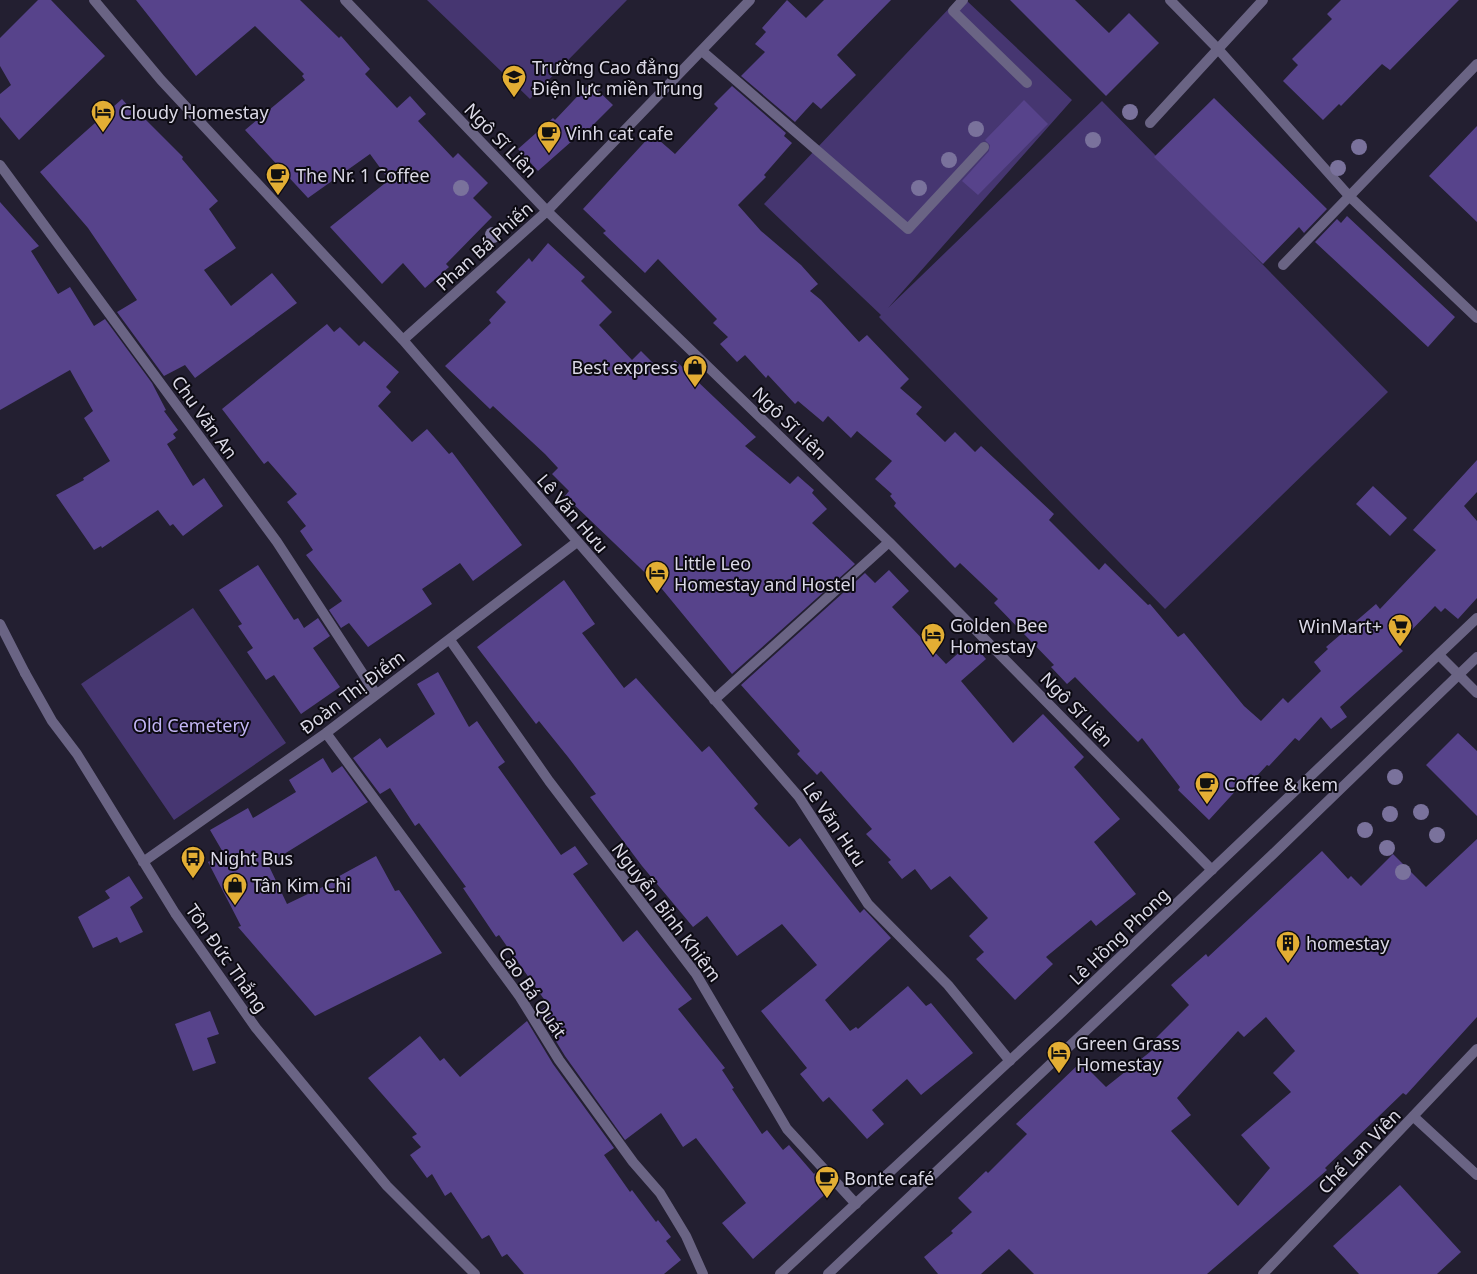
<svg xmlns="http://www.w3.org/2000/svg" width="1477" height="1274" viewBox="0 0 1477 1274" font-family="'Noto Sans',sans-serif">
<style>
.green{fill:#463671}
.building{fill:#57438b;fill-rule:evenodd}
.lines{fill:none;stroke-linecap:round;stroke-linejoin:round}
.service{stroke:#6a6484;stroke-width:10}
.minor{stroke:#6a6484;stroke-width:10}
.tertiary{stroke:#6a6484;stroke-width:10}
.tree{fill:#7a729c}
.labels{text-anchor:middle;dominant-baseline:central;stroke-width:4;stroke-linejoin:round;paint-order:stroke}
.poi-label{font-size:18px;fill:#dbd9e6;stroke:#0c0a12;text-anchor:start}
.street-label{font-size:18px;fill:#dbd9e6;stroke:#0c0a12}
.park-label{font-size:18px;fill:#c2b5f3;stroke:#0c0a12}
</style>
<rect width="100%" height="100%" fill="#231f31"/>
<path class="green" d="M427,0H627L530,99Z
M957,0H966L1072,100L888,308L1102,101L1388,392L1165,609L879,317L881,315L764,204Z
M193,608L286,743L174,820L81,684Z"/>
<path class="building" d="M38,0H51L105,56L19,140L0,117V94L11,85L0,66V38Z
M136,0H300L339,38L341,36L370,69L365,74L397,108L410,96L426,114L418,121L453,158L458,153L488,183L473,198L492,217L446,264L449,267L425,288L403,263L382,284L330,227L389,180L370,154L308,198L245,130L305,80L302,76L304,74L255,26L196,76Z
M787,0L806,18L824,0H891L837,55L856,75L821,109L813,102L795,122L741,76L765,52L755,44L766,32L762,28Z
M1010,0H1075L1109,33L1129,13L1159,43L1106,96Z
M1341,0H1459L1390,70L1382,64L1341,106L1339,104L1323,120L1283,81L1298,65L1292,59L1332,19L1327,14Z
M590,83L613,105L583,135L581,133L538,171L518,149L553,118L555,120Z
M732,86L786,133L784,136L792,143L764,175L766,177L738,205L761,231L801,265L818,284L810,291L821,300L859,342L867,335L909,379L900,388L922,407L916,414L945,442L955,432L975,452L981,446L1054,514L1049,520L1099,570L1105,563L1148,605L1150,604L1178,637L1184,633L1244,706L1261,721L1283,698L1288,703L1321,671L1314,662L1328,649L1326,647L1376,604L1380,609L1436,550L1413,530L1477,460V492L1464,506L1477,521V598L1458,619L1445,608L1441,612L1435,606L1397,645L1403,651L1340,707L1347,717L1331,729L1321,717L1299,741L1295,738L1269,766L1267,765L1255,778L1251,774L1209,820L1178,790L1180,787L1142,738L1138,742L1075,677L1067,684L1051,667L1054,665L994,603L998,599L960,563L955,568L894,506L896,503L890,496L892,494L875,479L892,461L857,431L851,438L828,416L823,422L798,401L795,404L768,375L766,378L745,355L737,362L720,344L728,337L713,323L717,319L658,259L645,273L603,233L606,231L583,209L652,134L675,154L718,108L714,104Z
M1214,98L1327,209L1304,233L1299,227L1263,264L1154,157Z
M122,99L137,116L139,113L183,157L182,159L218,201L209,209L236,248L204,270L231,306L272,273L297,303L195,378L185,365L164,376L117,312L137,300L88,228L40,172Z
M1024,100L1048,124L978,195L962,181L989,151L990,145L985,140Z
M1477,126V222L1429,176Z
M0,202L39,246L31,251L58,294L70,287L94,326L105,319L152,383L166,410L164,411L178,430L173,434L176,438L167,444L193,486L204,478L223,506L183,536L173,524L170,526L158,510L102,548L101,546L94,550L56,495L84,480L83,478L110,461L84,418L93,411L70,370L0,410Z
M1347,216L1455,317L1428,347L1315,242L1337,219L1341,223Z
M548,243L585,277L581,281L612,312L599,325L632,360L641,351L662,372L675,360L756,437L745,446L790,484L798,476L814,490L812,493L827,509L812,523L855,564L732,674L662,589L565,496L569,491L552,474L558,468L545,454L493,406L490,409L445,366L491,323L489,320L506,302L496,292L529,258L532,262Z
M327,324L334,332L340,327L359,346L364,341L399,372L386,387L391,392L378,406L412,442L427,429L449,454L452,452L522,545L473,581L460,563L422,589L432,604L368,647L349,623L341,628L329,610L342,601L306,555L313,550L300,531L306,526L287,502L297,494L268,461L264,464L222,409Z
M1373,486L1407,518L1390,536L1356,504Z
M258,565L294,620L298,618L304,628L318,618L330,636L313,648L340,687L301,714L274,675L266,680L247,652L253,648L238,626L242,624L219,590Z
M889,570L909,591L892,607L946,664L971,642L986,659L961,681L1013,743L1043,714L1084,757L1074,767L1120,819L1094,842L1136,894L1096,926L1091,920L1046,957L1053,964L1015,1000L976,959L984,952L969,936L988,918L950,876L931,890L915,869L902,879L888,862L891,860L866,834L872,829L821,771L817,775L797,754L800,751L741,685L865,573L875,583Z
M564,580L595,624L582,633L624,688L636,678L702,752L709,746L758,804L754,808L789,847L800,838L860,913L864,909L891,938L825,1000L850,1031L856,1027L858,1029L908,986L926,1006L931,1003L973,1053L921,1095L907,1079L872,1110L884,1124L867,1139L829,1097L823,1102L800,1074L807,1068L761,1011L817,965L782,924L737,956L707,916L693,927L642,866L590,797L596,794L568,757L539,721L536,724L477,647Z
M438,672L469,727L477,721L498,752L505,762L498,767L561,855L575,846L588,864L573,874L623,942L637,930L692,999L678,1009L725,1068L722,1070L734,1088L732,1089L762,1134L767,1130L783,1150L789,1145L814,1174L817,1171L832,1188L753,1259L722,1223L746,1203L696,1138L683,1147L661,1113L625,1140L565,1056L538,1012L548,1005L499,935L496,937L463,888L466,887L419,823L415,826L390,788L380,794L353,758L380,738L387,748L435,714L417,684Z
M1458,733L1477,751V816L1426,765Z
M323,758L332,773L342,766L368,802L268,864L287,904L333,882L332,880L376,856L395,891L399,890L442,953L315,1016L238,927L241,926L208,862L224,854L210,830L248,808L253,818L296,792L289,780Z
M1477,839V1017L1406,1095L1403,1093L1325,1168L1327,1170L1207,1274H1034L1009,1249L981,1274H938L924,1257L953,1233L951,1231L972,1212L958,1198L986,1171L988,1173L1027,1134L1016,1124L1081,1062L1106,1087L1155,1048L1151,1043L1189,1005L1171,985L1206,954L1208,957L1322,851L1348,879L1351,876L1361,886L1393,854L1426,887ZM1266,1017L1295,1051L1273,1073L1291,1092L1241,1135L1270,1168L1238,1206L1171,1131L1191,1115L1177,1098L1238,1031L1244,1037Z
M129,876L143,898L130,907L143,932L120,943L117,937L93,948L78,917L110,898L105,891Z
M210,1011L219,1034L207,1038L216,1063L193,1071L175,1024Z
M527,1021L553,1064L614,1148L604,1155L630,1192L632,1190L656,1222L658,1220L671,1237L666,1241L681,1260L664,1274H524L507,1254L502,1257L489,1235L482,1239L451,1192L445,1196L432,1174L427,1178L410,1155L421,1147L412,1137L417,1134L368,1078L420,1036L440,1061L444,1058L460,1077Z
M1400,1185L1461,1252L1437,1274H1359L1333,1246Z"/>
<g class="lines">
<path class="service" d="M963,0L953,11L1027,83
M1170,0L1218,49L1350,197L1477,318
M702,51L908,229L984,147
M1150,123L1263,0
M1283,265L1477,64"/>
<path class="minor" d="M94,0L161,80L403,340L799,797L868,904L948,985L1010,1061
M345,0L547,211L889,542L1212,870
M0,165L277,542L376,694
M403,340L547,211L750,0
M450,640L549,781L696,974L787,1129L856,1204
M1439,655L1477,693
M25,673L52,721L77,754L175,913L256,1028L387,1186L475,1274
M714,700L889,542
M326,733L520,997L559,1060L633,1162L660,1193L686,1236L703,1274
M143,862L326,733L577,542
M1414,1117L1477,1175
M1263,1274L1477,1049"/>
<path class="tertiary" d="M0,624L25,673
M780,1274L1060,1014L1477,618
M828,1274L1271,856L1477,657"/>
</g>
<g class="tree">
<circle cx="1130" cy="112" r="8"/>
<circle cx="976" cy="129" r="8"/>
<circle cx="1093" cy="140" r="8"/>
<circle cx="1359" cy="147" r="8"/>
<circle cx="949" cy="160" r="8"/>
<circle cx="1338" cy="168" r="8"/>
<circle cx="461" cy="188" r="8"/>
<circle cx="919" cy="188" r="8"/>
<circle cx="493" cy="235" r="8"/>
<circle cx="1395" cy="777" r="8"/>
<circle cx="1421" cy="812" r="8"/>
<circle cx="1390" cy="814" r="8"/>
<circle cx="1365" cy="830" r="8"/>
<circle cx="1437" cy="835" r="8"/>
<circle cx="1387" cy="848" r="8"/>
<circle cx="1403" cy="872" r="8"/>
</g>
<defs>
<symbol id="school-pin" viewBox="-11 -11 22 30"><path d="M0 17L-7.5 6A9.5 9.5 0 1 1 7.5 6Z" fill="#e3ae34" stroke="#0c0a12"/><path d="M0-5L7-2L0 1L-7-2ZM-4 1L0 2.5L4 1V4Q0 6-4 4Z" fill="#111"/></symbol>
<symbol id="hotel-pin" viewBox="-11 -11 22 30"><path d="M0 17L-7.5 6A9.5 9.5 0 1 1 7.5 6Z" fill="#e3ae34" stroke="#0c0a12"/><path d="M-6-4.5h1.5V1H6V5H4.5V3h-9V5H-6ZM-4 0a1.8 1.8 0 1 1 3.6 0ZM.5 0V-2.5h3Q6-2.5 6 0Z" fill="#111"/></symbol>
<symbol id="cafe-pin" viewBox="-11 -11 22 30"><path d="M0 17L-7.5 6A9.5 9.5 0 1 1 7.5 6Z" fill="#e3ae34" stroke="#0c0a12"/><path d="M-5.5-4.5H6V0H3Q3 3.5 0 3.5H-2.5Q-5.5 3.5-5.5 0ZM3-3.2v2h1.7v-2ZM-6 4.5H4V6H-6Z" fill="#111"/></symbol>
<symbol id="shop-pin" viewBox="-11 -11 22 30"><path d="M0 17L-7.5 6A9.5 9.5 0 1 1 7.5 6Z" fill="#e3ae34" stroke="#0c0a12"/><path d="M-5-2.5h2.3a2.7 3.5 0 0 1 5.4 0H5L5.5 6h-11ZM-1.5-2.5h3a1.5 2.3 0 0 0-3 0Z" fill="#111"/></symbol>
<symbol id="supermarket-pin" viewBox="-11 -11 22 30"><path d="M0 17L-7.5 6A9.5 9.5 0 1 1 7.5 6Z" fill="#e3ae34" stroke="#0c0a12"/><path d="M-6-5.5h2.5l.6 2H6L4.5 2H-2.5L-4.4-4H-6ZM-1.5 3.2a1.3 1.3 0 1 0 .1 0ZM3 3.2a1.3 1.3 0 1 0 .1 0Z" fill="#111"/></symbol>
<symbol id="bus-pin" viewBox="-11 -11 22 30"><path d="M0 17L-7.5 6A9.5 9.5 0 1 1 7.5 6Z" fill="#e3ae34" stroke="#0c0a12"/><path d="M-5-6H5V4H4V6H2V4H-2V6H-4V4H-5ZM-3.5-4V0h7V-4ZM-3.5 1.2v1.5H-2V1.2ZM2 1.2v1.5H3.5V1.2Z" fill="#111"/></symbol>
<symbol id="building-pin" viewBox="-11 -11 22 30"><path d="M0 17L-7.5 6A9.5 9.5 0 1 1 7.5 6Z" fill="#e3ae34" stroke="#0c0a12"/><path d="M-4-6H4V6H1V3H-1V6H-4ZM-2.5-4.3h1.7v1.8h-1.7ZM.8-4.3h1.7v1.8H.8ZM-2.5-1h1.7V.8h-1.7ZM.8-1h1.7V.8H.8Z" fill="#111"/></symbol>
</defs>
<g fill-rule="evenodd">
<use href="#school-pin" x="500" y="63" width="28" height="38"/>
<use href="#hotel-pin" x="89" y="98" width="28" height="38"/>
<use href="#cafe-pin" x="535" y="119" width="28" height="38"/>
<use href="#cafe-pin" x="264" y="161" width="28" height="38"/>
<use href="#shop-pin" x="681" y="353" width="28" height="38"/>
<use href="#hotel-pin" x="643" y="559" width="28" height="38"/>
<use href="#supermarket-pin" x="1386" y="612" width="28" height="38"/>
<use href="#hotel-pin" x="919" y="621" width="28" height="38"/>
<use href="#cafe-pin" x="1193" y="770" width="28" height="38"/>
<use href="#bus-pin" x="179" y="844" width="28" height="38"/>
<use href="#shop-pin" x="221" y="871" width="28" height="38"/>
<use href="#building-pin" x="1274" y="929" width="28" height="38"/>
<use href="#hotel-pin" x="1045" y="1039" width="28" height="38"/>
<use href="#cafe-pin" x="813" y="1164" width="28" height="38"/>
</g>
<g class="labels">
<g class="poi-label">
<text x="532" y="67">Trường Cao đẳng<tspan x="532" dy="21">Điện lực miền Trung</tspan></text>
<text x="120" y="112">Cloudy Homestay</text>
<text x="566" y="133">Vinh cat cafe</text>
<text x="296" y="175">The Nr. 1 Coffee</text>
<text x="678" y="367" text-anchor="end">Best express</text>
<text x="674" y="563">Little Leo<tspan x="674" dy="21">Homestay and Hostel</tspan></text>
<text x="950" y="625">Golden Bee<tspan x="950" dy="21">Homestay</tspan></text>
<text x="1382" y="626" text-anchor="end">WinMart+</text>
<text x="1224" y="784">Coffee &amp; kem</text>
<text x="210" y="858">Night Bus</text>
<text x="252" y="885">Tân Kim Chi</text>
<text x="1306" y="943">homestay</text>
<text x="1076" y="1043">Green Grass<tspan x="1076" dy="21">Homestay</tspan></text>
<text x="844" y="1178">Bonte café</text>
</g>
<g class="street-label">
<text transform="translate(501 140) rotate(46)">Ngô Sĩ Liên</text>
<text transform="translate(484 246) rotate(-42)">Phan Bá Phiến</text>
<text transform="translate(205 417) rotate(54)">Chu Văn An</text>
<text transform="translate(790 423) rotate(44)">Ngô Sĩ Liên</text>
<text transform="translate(573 513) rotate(49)">Lê Văn Hưu</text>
<text transform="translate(352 692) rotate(-37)">Đoàn Thị Điểm</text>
<text transform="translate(1077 709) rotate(46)">Ngô Sĩ Liên</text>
<text transform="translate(835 824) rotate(56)">Lê Văn Hưu</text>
<text transform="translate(667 912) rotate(53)">Nguyễn Bỉnh Khiêm</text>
<text transform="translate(1119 936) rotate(-44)">Lê Hồng Phong</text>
<text transform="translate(227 958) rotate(55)">Tôn Đức Thắng</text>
<text transform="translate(533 992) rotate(56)">Cao Bá Quát</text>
<text transform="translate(1359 1151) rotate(-46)">Chế Lan Viên</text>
</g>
<g class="park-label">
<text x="191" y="725">Old Cemetery</text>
</g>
</g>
</svg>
